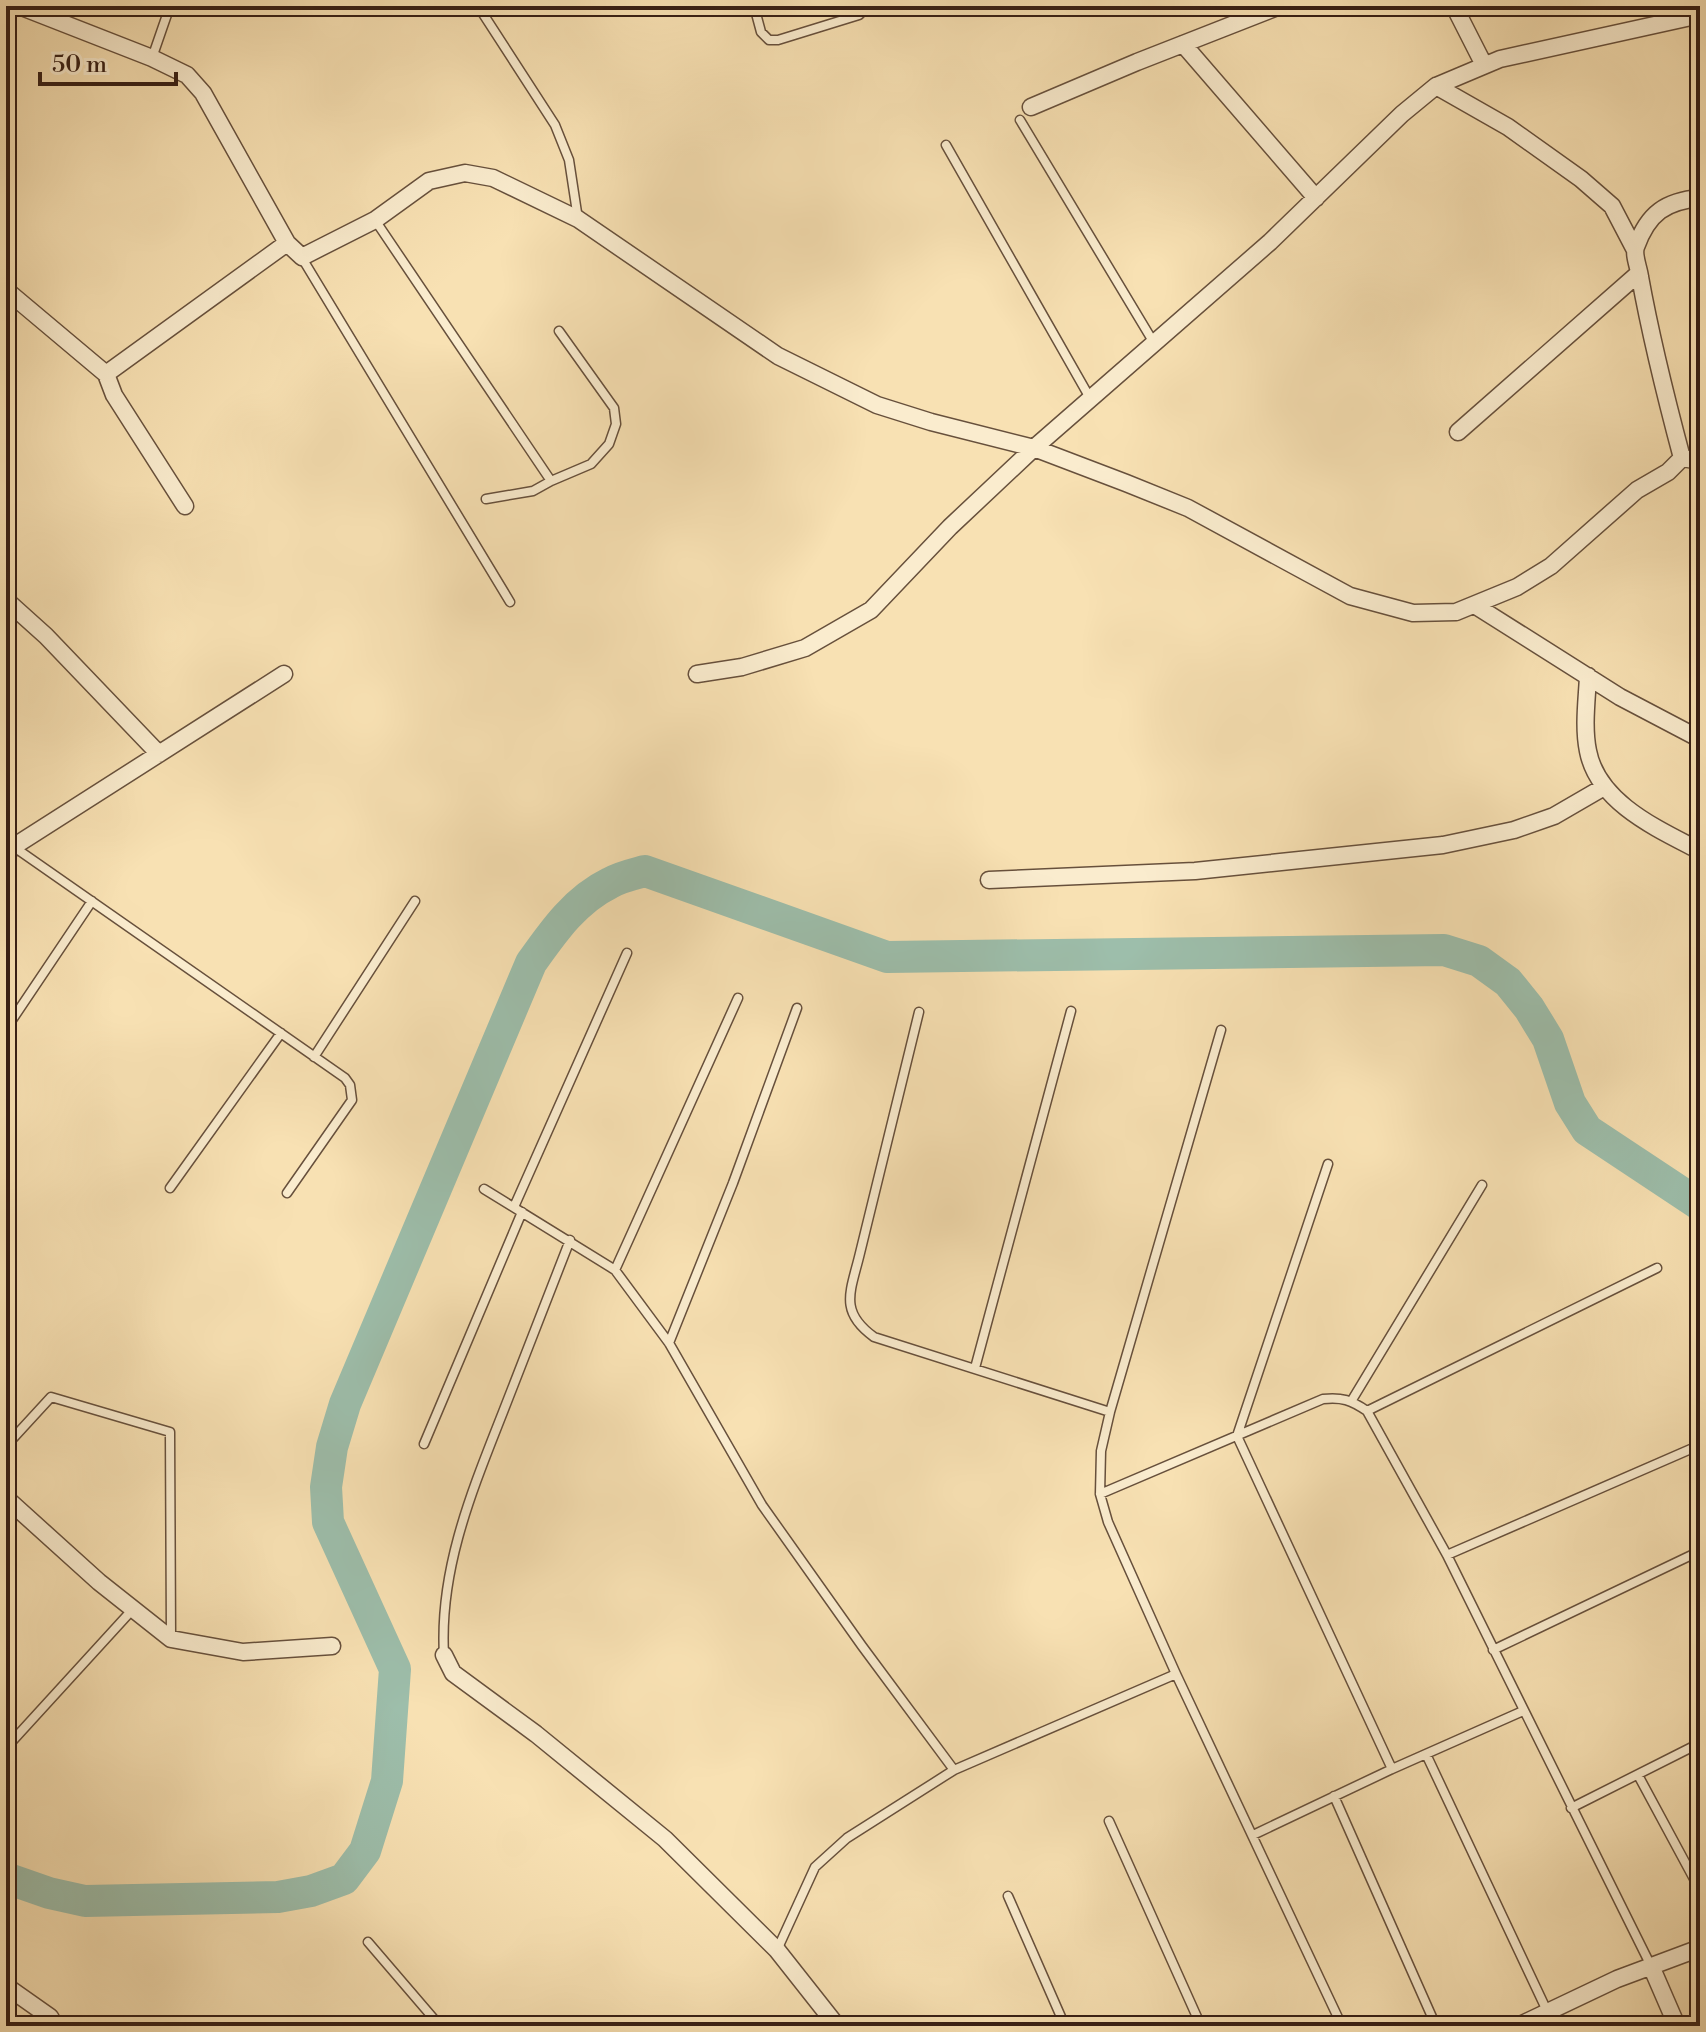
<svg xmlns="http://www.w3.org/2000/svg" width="1706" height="2032" viewBox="0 0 1706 2032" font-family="'Libre Bodoni',serif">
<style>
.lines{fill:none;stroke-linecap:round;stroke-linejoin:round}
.river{stroke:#9dbeab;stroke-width:32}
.service-casing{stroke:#67503c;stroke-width:11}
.minor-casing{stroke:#67503c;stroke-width:19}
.service{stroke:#faecce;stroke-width:8}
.minor{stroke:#faecce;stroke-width:16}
</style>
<rect width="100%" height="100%" fill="#f8e1b3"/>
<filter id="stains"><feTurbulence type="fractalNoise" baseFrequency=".0025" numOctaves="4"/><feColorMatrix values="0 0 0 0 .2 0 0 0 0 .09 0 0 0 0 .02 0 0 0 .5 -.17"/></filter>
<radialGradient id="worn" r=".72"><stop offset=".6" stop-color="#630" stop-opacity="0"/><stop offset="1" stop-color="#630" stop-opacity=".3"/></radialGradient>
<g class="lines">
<path class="river" d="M6,1878L49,1893L85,1901L278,1897L311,1891L344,1879L365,1851L387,1781L395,1669L328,1522L326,1487L332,1447L345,1404L531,963C553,932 575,900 610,883C620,877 634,874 645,871L887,957L1444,950L1479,961L1508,982L1529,1008L1548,1039L1570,1103L1587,1130L1700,1205"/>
<defs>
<path id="service" d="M478,6L555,125L569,160L578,219
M754,6L761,32L769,40H778L859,15L868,6
M152,58L170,6
M1020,120L1154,343
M946,145L1090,398
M375,220L551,481L533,491L486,499
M302,258L510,602
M551,481L591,464L609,444L616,424L614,408L559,331
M14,847L345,1078L350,1085L352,1100L287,1193
M919,1012L860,1253C851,1291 838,1311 874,1337L1110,1412
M6,1029L92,901
M1221,1030L1110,1412L1101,1451L1100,1494L1108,1522L1176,1674L1342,2026
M314,1057L415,901
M1328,1164L1237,1436L1392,1769
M170,1188L281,1033
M484,1189L615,1270L669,1343L762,1505L862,1646L954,1770L1176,1674
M514,1207L627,953
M615,1270L738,998
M669,1343L733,1183L797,1008
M975,1368L1071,1011
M1352,1400L1482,1185
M1367,1411L1657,1268
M424,1444L522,1212
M6,1446L51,1397L170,1432L171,1637
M1100,1494L1323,1399C1342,1397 1351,1400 1367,1411L1447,1555L1651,1966
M1447,1555L1700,1445
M1493,1650L1700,1551
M444,1655C439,1569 472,1491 503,1412C525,1355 548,1297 570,1240
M6,1748L133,1609
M1426,1754L1548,2013
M1638,1775L1700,1890
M1334,1796L1436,2026
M1571,1808L1700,1743
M1109,1821L1201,2026
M1253,1835L1392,1769L1523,1711
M1008,1896L1065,2026
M368,1942L440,2026
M777,1950L815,1867L847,1838L954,1770"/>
<path id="minor" d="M19,6L152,58L187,75L203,93L287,243L302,257L375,220L429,181L465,173L493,178L578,219L778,356L877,405L931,422L1034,448L1126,483L1188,508L1350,596L1413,613L1456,612L1517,587L1551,566L1637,490L1668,472L1682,458L1700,461
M1454,6L1484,65
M1183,44L1316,198
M1436,86L1500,59L1700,15
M1031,107L1137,62L1280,6
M6,290L106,374L114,395L185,506
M106,374L287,243
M1458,432L1639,273
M1682,458C1666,398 1651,338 1640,277C1639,268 1633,255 1636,247C1648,213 1666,201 1700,198
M6,600L46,636L159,754
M1476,606L1620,697L1700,739
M697,674L742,667L805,648L871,610L950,527L1034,448L1270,242L1402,114L1436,86L1508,127L1581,179L1612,206L1635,250
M1588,676C1587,699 1583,727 1588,751C1598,803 1658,829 1700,851
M6,855L13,847L284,674
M989,880L1195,871L1443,845L1514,830L1554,816L1604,787
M6,1498L99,1582L171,1639L243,1652L332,1646
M444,1655L453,1673L536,1734L665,1839L777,1950L837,2026
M1651,1966L1677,2026
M6,1986L50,2017L55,2026
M1518,2026L1617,1979L1700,1948"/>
</defs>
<use href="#service" class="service-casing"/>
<use href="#minor" class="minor-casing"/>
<use href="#service" class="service"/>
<use href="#minor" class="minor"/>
</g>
<rect width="1706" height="2032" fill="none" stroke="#f8e1b3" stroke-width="32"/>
<rect x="8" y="8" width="1690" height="2016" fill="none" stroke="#371f15" stroke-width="4"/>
<rect x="16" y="16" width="1674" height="2000" fill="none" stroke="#371f15" stroke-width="2"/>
<path d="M40 72v12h136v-12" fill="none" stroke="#371f15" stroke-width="4"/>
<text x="52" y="72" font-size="24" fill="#371f15" stroke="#faecce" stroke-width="6" paint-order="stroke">50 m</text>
<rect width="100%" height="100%" filter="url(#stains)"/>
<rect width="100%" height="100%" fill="url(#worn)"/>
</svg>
